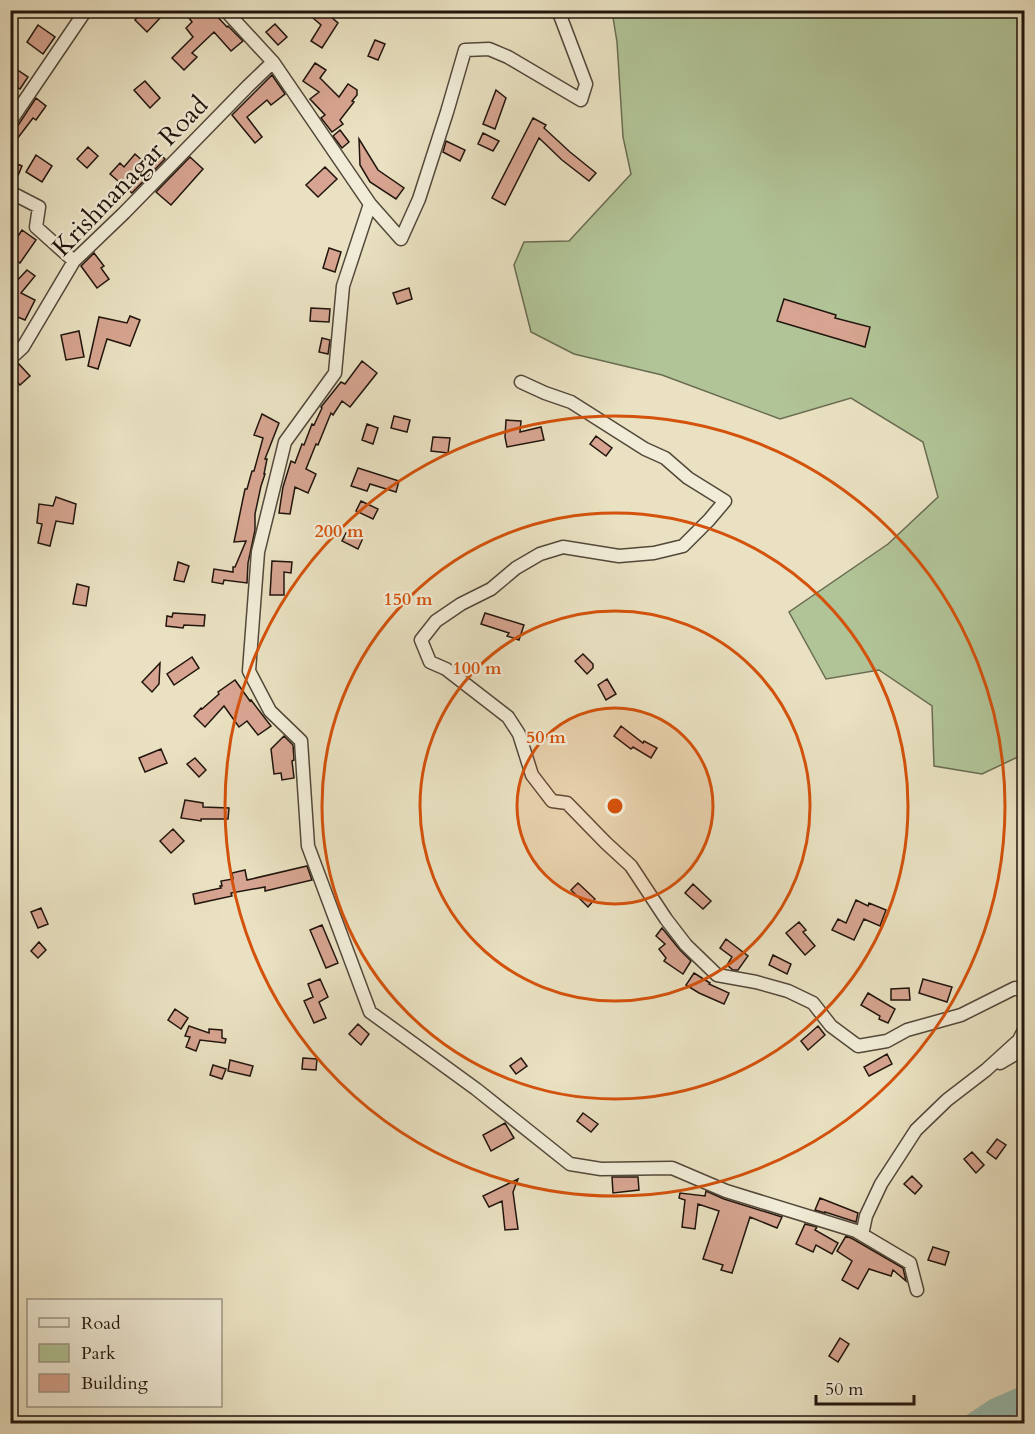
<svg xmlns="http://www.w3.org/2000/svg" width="1035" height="1434" viewBox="0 0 1035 1434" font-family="Cardo,serif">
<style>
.green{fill:#b1c497;stroke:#696c52;stroke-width:1.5}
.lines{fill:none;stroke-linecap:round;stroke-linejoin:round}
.river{stroke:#97beb1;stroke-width:24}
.building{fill:#d6a490;stroke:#21150d;stroke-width:1.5}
.minor-casing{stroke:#53483a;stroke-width:15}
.minor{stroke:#f1ecd7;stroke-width:12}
.ring{fill:none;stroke:#d4520c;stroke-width:3}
.labels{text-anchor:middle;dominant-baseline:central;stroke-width:4.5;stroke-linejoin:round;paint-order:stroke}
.street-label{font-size:26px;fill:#21150d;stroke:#f1ecd7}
.centre{fill:#d4520c;stroke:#f1ecd7;stroke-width:3}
.ring-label{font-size:18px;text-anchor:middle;font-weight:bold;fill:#d4520c;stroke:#f1ecd7;stroke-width:4.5;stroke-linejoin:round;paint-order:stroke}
</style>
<rect width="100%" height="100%" fill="#e9e1c1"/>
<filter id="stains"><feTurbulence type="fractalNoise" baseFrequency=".00333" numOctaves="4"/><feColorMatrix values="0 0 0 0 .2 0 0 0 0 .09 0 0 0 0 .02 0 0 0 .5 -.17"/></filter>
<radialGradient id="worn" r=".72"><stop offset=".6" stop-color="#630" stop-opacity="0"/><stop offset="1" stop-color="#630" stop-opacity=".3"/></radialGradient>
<path class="green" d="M612,11H1024V754L982,774L934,766L932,706L879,670L826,679L789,612L888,544L938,497L923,442L851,398L780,419L662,375L574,354L531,332L514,265L524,242L569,241L631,174L623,137L617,42Z"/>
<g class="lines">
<path class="river" d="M975,1424L996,1410L1024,1398"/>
</g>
<path class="building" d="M143,10H155L161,17L147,32L135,20Z
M196,10H211L227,27L228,26L243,41L231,51L214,32L192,53L197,57L184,70L172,58L193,37L186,28L192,22L189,18Z
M319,10H323L338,23L322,48L311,41L321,25L313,18Z
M275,24L287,37L278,45L266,32Z
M38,25L55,37L43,54L27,42Z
M375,40L385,44L378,60L368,56Z
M315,63L326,70L320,78L339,97L348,84L357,90V95L352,101L354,102L340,120L343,124L332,132L321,118L325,115L310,99L319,92L303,81Z
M10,65L28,77L20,89L10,82Z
M272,75L285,94L271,105L267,100L247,117L262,137L255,143L232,115Z
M145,81L160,98L150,108L134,90Z
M496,90L506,98L495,129L483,124Z
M36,98L46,106L36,120L33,118L17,139L10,135V130L17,127Z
M533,118L546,125L544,128L570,152L596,173L589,181L562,160L539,138L505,205L492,198Z
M340,130L349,142L342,148L333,136Z
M483,133L499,141L493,151L478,144Z
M359,139L378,170L404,188L396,199L370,182L360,165Z
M446,141L465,150L460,161L443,152Z
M88,147L98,156L87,168L77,159Z
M156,150L165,159L132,193L110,174L120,163L124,167L135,154L144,162Z
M36,155L52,166L42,182L26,172Z
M190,157L203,169L171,205L156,192Z
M10,161L22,166L14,185L10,184Z
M325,167L337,179L318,197L306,185Z
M22,230L36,240L20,263L10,257V248Z
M329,248L341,252L335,272L323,268Z
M94,253L104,266L101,268L109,279L97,288L81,266Z
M27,270L35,276L21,293L35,300L25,320L10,314V288Z
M409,288L412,299L397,304L393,293Z
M784,299L836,315L835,318L870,327L865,347L777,321Z
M311,308L330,309L329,322L310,321Z
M130,316L140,320L130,346L107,339L98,369L88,366L99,317L127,323Z
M79,331L84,357L66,360L61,335Z
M322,338L330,340L328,354L319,352Z
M362,361L377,373L350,407L342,401L333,415L331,413L318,445L316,444L306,469L316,474L308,493L295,487L290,514L279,513L283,487L291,461L295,463L302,444L304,445L312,424L314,425L322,408L321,407L341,382L345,384Z
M18,363L30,376L20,385L10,375V369Z
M262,414L279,423L265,459H267L264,474H265L261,486L255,514V530L248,563L247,583L224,580L223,584L212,582L214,569L233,572V567H235L246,541L234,542L245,489H247L252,471H254L263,438L254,435Z
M394,416L410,420L407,432L391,428Z
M506,420L521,421L520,432L541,427L544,440L507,447L505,437Z
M367,424L378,428L373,444L362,440Z
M596,436L612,448L606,456L590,444Z
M433,437L450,438L448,453L431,451Z
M358,468L399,481L396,492L370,484L367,491L351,486Z
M56,497L76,504L73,524L56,521L50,546L38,543L42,524L37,523L39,504L53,506Z
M361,501L378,509L373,519L356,511Z
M347,531L363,538L358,549L342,541Z
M272,561L292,562L291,573L284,572V595H270Z
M178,562L189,566L184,582L174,580Z
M77,584L89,587L86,606L73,604Z
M173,613L205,615L204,626L184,625L183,628L166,626L167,616L172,617Z
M485,613L524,625L519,640L507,636L509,633L481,624Z
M583,654L593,664V668L587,674L575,661Z
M192,657L199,668L174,685L167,674Z
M160,663L159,684L152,692L142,682Z
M607,679L616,694L606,700L598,685Z
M235,680L250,701L251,700L271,726L258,735L247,721L239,727L224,706L205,727L194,716L201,708L202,709L219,694L218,692Z
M621,726L643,743L644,741L657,748L651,758L633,747L631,749L614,736Z
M284,736L293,745L294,760L292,761L294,778L282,780L281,773L274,774L271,749Z
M161,749L167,763L145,772L139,758Z
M195,758L206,770L199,777L187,764Z
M185,800L203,803V807L229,808L228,819H201V821L181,818Z
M173,829L184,841L171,853L160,841Z
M307,866L312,880L265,891V887L231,893L232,896L195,904L193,894L221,888L220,886H222L221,881L233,879L232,873L245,870L247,880Z
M578,883L595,899L588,907L571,890Z
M693,884L711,901L703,909L685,893Z
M856,900L868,906L869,903L886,910L880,926L864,919L854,940L832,930L838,919L846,923Z
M41,908L48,924L38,928L31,912Z
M799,922L806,930L803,932L815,946L805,955L786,933Z
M322,925L338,963L326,968L310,930Z
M662,928L680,950L691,961L683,974L664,961L666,958L659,949L665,944L656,936Z
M726,939L748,956L738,970H733L727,965L732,957L720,948Z
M39,942L46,950L38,958L31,951Z
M773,955L791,964L787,974L769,965Z
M694,973L710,983L709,984L729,993L724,1004L699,993L686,985Z
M320,979L328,997L319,1002L326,1018L314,1023L304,1001L313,997L308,984Z
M923,979L952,987L947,1002L919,993Z
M909,988L910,1000H891V989Z
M868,993L895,1009L888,1023L879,1019L880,1016L861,1005Z
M175,1009L188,1018L181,1029L168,1020Z
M358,1024L369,1034L361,1045L349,1034Z
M189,1026L209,1033V1029L222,1030V1038L226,1039L225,1043L200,1040L196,1051L186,1047L190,1037L185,1036Z
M818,1026L825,1035L808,1050L801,1041Z
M887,1054L892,1064L869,1076L864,1067Z
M303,1058L317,1059L316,1070L302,1069Z
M521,1058L527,1066L516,1074L510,1066Z
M230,1060L253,1066L250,1076L228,1071Z
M213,1065L226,1069L222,1079L210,1075Z
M583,1113L598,1124L591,1132L577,1121Z
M505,1123L514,1138L491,1151L483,1135Z
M997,1139L1006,1145L996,1159L987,1152Z
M972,1152L984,1165L976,1173L964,1159Z
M912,1176L922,1186L915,1194L904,1184Z
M612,1177H638L639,1190L613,1193Z
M518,1179L513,1192L518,1229L505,1230L502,1201L489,1207L483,1196Z
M706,1191L724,1199L782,1217L777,1228L750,1217L732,1273L721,1270L723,1265L703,1259L719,1211L698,1204L695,1229L682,1227L685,1200L679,1198L680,1193L705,1196Z
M820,1198L858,1213L856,1222L825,1212V1213L815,1210Z
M805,1224L817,1227L815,1230L838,1243L832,1254L816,1245L813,1252L796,1244Z
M846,1236L853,1239L903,1268L906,1281L893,1270L891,1276L869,1269L858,1289L842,1280L852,1261L837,1251Z
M933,1247L949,1252L945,1265L928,1260Z
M840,1338L849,1344L838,1362L829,1356Z"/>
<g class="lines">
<defs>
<path id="minor" d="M225,10L273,62L370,204L343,286L335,373L285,442L258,552L249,671L270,711L301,741L308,846L370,1012L476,1089L570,1164L601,1169L672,1168L726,1191L856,1231L910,1263L917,1290
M10,122L86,10
M10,192L39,207L36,227L74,261
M370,204L401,239L419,199L447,112L465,50L489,49L508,57L581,100L586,84L558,10
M10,359L23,347L74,261L124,213L248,86L273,62
M521,382L545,393L571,402L645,449L665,458L688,478L725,501L709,520L683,546L654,553L619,556L563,547L540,554L516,568L491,589L461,604L436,621L421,640L430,662L446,669L508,717L519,734L532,775L552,801L567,803L606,843L631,866L666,919L686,945L717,975L756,982L788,991L813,1003L831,1026L858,1046L887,1041L907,1030L961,1015L1015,988L1024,991
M1000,1063L1024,1049
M862,1235L866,1216L881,1184L916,1130L947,1100L986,1070L1019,1040L1024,1030"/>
</defs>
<use href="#minor" class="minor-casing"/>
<use href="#minor" class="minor"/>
</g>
<circle cx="615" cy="806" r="98" fill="#d4520c" fill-opacity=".12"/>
<g class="ring">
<circle cx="615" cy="806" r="98"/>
<circle cx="615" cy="806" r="195"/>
<circle cx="615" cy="806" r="293"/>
<circle cx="615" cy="806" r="390"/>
</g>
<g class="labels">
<g class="street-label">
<text transform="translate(130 176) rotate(-46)">Krishnanagar Road</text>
</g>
</g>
<circle cx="615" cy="806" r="9" class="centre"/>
<g class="ring-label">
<text x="339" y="537">200 m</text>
<text x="408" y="605">150 m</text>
<text x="477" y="674">100 m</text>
<text x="546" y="743">50 m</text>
</g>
<rect width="1035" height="1434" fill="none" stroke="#e9e1c1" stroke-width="36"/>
<rect x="12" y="12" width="1011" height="1410" fill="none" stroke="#21150d" stroke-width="3"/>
<rect x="18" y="18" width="999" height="1398" fill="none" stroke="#21150d" stroke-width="1.5"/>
<rect x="27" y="1299" width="195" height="108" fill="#f1ecd7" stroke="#9e9686" stroke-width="1.5"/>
<rect x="39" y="1318" width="30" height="9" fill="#f1ecd7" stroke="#9e9686" stroke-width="1.5"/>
<text x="81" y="1329" font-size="18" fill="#21150d">Road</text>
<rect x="39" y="1344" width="30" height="18" fill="#b1c497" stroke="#9e9686" stroke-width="1.5"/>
<text x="81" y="1359" font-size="18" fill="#21150d">Park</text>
<rect x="39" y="1374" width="30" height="18" fill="#d6a490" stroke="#9e9686" stroke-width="1.5"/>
<text x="81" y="1389" font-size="18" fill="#21150d">Building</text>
<path d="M816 1395v9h98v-9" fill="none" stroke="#21150d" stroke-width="3"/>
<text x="825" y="1395" font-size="18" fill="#21150d" stroke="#f1ecd7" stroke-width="4.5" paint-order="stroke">50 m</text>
<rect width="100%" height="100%" filter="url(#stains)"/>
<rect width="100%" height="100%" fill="url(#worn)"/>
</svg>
